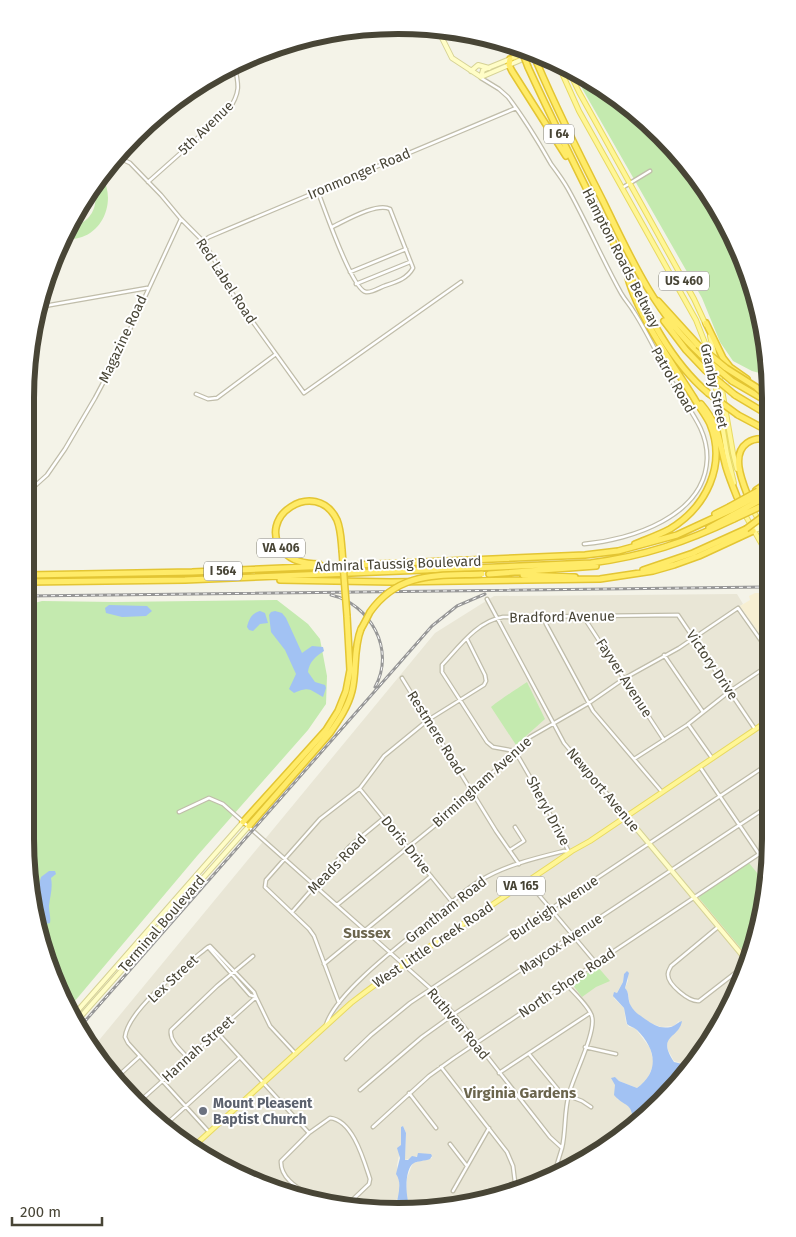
<svg xmlns="http://www.w3.org/2000/svg" width="796" height="1237" viewBox="0 0 796 1237" font-family="'Fira Sans',sans-serif">
<style>
.residential{fill:#e9e6d6}
.commercial{fill:#f7efd2}
.green{fill:#c4eaaf}
.water{fill:#a2c2f3}
.lines{fill:none;stroke-linecap:round;stroke-linejoin:round}
.street-casing{stroke:#c0bdaa;stroke-width:5}
.secondary-casing{stroke:#d6d296;stroke-width:6}
.primary-casing{stroke:#e8da62;stroke-width:6}
.highway-casing{stroke:#e3c533;stroke-width:8}
.street{stroke:#fff;stroke-width:2.5}
.secondary{stroke:#fffdc7;stroke-width:4}
.primary{stroke:#fff696;stroke-width:4}
.highway{stroke:#ffeb68;stroke-width:5}
.rail-casing{stroke:#979797;stroke-width:3}
.rail{stroke:#fff;stroke-width:1;stroke-dasharray:4;stroke-linecap:butt}
.highway-bridge-casing{stroke:#e3c533;stroke-width:8;stroke-linecap:butt}
.highway-bridge{stroke:#ffeb68;stroke-width:5}
.worship-dot{fill:#6b7280;stroke:#fff;stroke-width:2}
.labels{text-anchor:middle;dominant-baseline:central;stroke-width:4;stroke-linejoin:round;paint-order:stroke}
.shield{fill:#fff;stroke:#7f7d72;stroke-width:1}
.shield-label{font-size:12px;font-weight:bold;fill:#484536}
.street-label{font-size:14px;fill:#484536;stroke:#fff}
.worship-label{font-size:14px;font-weight:bold;fill:#5b616d;stroke:#fff;text-anchor:start}
.neighbourhood-label{font-size:15px;font-weight:bold;fill:#6b654d;stroke:#fff}
.rim{fill:none;stroke:#484536;stroke-width:6}
</style>
<rect width="100%" height="100%" fill="#f4f3e8"/>
<path class="residential" d="M737,594L743,604L740,606L769,648V715L763,719L769,727L768,887L742,982L691,1066L674,1061L668,1050L667,1044L669,1038L680,1027L679,1021L674,1026L661,1027L650,1023L637,1014L630,1006L628,993L625,988L628,981V975L624,974L623,982L614,998L624,1008L626,1023L629,1027L635,1028L650,1048L654,1063L647,1080L637,1088L619,1081L615,1077L617,1099L627,1104L632,1111L633,1122L618,1135L610,1133L600,1147L601,1149L585,1162L494,1199L491,1200L490,1190L487,1187L485,1200L411,1208L406,1195L407,1178L412,1165L413,1163L432,1158L430,1154H425L405,1160L406,1133L403,1126L401,1127L402,1142L397,1165L400,1188L396,1209L374,1211L278,1192L171,1135L91,1050L435,633L494,596Z"/>
<path class="commercial" d="M755,593H769V647L740,606L750,600L749,596Z"/>
<path class="green" d="M574,70L584,75L644,117L694,171L733,233L758,302L770,376L752,371L733,361L720,342L702,298L583,90Z
M102,177C115,197 106,229 82,237C76,239 69,240 63,240L72,226C90,223 99,207 94,190Z
M277,600L308,624L320,639L327,676L326,704L308,730L197,856L69,1008L45,959L25,839L27,605L42,601L115,602Z
M527,682L545,719L516,745L491,707C502,698 514,691 527,682Z
M749,863L762,879L768,874V887L749,958L699,898L700,895Z
M597,966L610,981L596,987L582,997L572,984Z"/>
<path class="water" d="M109,605L147,606L152,611L146,616L122,617L106,613L105,608Z
M260,611L265,613L268,623L260,624L253,631L249,630L247,627C249,619 252,613 260,611Z
M275,611L282,613L286,618L302,653L312,646L323,647L324,651C316,656 309,662 308,672L315,682L325,685L326,688L323,697C309,690 311,686 294,693L289,689L296,674L285,650L271,632L269,615L271,612Z
M49,871H55L56,874L51,878C53,888 50,896 49,906C49,912 51,917 50,923L46,924L43,919L41,904L36,895L41,877Z
M627,971L629,973L625,988C630,993 627,1000 631,1006C635,1013 640,1015 645,1019C654,1025 659,1029 671,1027C675,1026 678,1022 682,1021C679,1039 656,1035 674,1062L691,1066L679,1085L633,1122C632,1101 625,1108 614,1095L615,1085L611,1078L615,1077L619,1081L637,1088C660,1071 656,1049 637,1030C634,1027 630,1027 627,1024L624,1008L613,996L614,992L617,993L623,982L624,974Z
M403,1126L406,1133L405,1160H408L412,1156L417,1157L418,1153L431,1154L432,1156L430,1159C425,1161 418,1161 414,1163C404,1168 405,1200 411,1208L396,1209C397,1197 403,1184 396,1174L400,1158L397,1148L401,1145V1127Z"/>
<g class="lines">
<defs>
<path id="street" d="M481,78L499,89L508,97C524,118 538,141 551,164C557,172 563,180 568,189C587,223 602,259 621,293C625,300 630,305 634,312C649,335 660,361 674,385C688,409 708,429 707,459C705,516 631,540 584,544
M115,156L130,163L161,195L181,219L203,241L224,276L232,293L304,393L461,282
M148,182L228,111C241,92 239,85 234,63
M622,188L650,171
M318,192C324,207 352,290 366,292C371,293 379,288 384,286C396,282 407,279 413,268L390,209C377,202 345,221 332,227
M203,241L209,237L516,108
M350,272L406,249
M356,284L410,262
M39,307L147,288
M196,394L208,399L217,398L276,354
M27,493L47,475L65,449L95,398L119,353L181,219
M487,599L564,743L626,816
M583,616L664,740
M544,617L546,624L593,711L662,792
M664,655L703,712
M402,678L496,831L519,864
M688,724L712,758
M763,724L769,732
M634,759L687,725L730,691L769,665
M700,767L759,854
M360,789L452,902
M179,812L209,798L223,804L430,988L454,1014L550,1137L562,1148L554,1174
M510,850L524,841L515,827
M569,852L541,796L515,751L493,747L487,742L442,672V665C459,647 477,621 503,617L678,615L755,729
M528,882L596,963
M337,905L449,814L530,737L589,703L625,678L679,648L738,608L769,652
M292,912L350,846L384,818
M718,927L671,966C670,969 668,970 668,974C667,984 689,1002 699,1001L748,963
M210,946L254,992L256,997L250,995L208,947Z
M208,947C186,965 128,1009 125,1037L128,1043L209,1132
M324,964L431,876
M339,1003L314,936L309,929L265,887L266,880L320,819L360,788L384,756L428,720L484,685L486,681L485,675L467,639
M326,1025C336,992 405,941 433,918C449,905 464,890 481,880C506,865 536,858 564,851L569,852
M217,1032L309,1133
M585,1047L616,1054
M529,1054L561,1093L582,1101L591,1107
M188,1058C181,1050 169,1041 171,1030L217,986L253,956
M346,1059L371,1035L410,1003L768,764
M441,1067L507,1152L513,1166L516,1190
M499,1073L590,1013
M117,1077L140,1056
M360,1090L422,1037L454,1014L768,806
M409,1093L436,1128
M140,1101L256,997L270,1026L296,1054
M163,1127L240,1057
M373,1127L429,1076L454,1058L768,848
M450,1144L467,1166
M562,1148C566,1131 564,1111 569,1094C573,1077 596,1033 592,1017C590,1007 573,992 566,984
M453,1191L489,1128
M315,1199C302,1190 280,1180 281,1161L309,1133L330,1118C353,1120 364,1161 370,1179L369,1184L346,1206"/>
<path id="secondary" d="M437,28L452,58L481,77
M471,71L478,65L489,68
M481,77L537,53
M481,77L483,70L510,59
M752,528L770,520
M753,531L770,524
M626,816L748,962
M73,1016L243,822
M76,1022L249,826"/>
<path id="primary" d="M510,59L531,51
M557,62L579,111L696,320L709,353
M567,67L579,92L694,299L706,325
M710,336L720,378L733,453L737,469
M712,365L727,454L734,483
M752,508L769,540
M744,513L769,557
M193,1147L351,1003C422,948 499,902 572,851L590,841L769,720"/>
<path id="highway" d="M510,59L509,65L512,71L566,156
M537,63C557,110 580,156 603,201C630,257 655,313 701,355
M528,67C555,126 584,184 613,242C639,294 663,355 708,393
M628,278C638,315 673,365 694,398C699,407 706,415 710,424C727,465 706,507 670,529C659,535 647,539 635,544
M658,301L698,345
M664,321L686,350L705,370
M706,323L723,358L730,367L747,379
M732,381L770,403
M735,395L770,416
M701,404C719,425 719,441 726,467C729,477 733,487 737,497
M738,415L770,432
M756,490L770,481
M759,495L770,489
M749,499C743,483 730,455 747,443C754,438 762,438 770,440
M762,499L770,495
M765,502L770,500
M715,514L729,507
M709,528L733,515
M319,564C307,564 293,562 284,552C253,518 316,476 337,520C341,530 341,540 342,550
M643,570L693,553L746,529
M489,574L596,566
M27,575L192,572L585,555L618,551L677,535L731,510
M523,575L575,577
M280,580L391,582L600,579L653,571L674,565L699,556L753,531
M27,582L185,580L591,563C645,556 686,542 734,519
M243,822L326,730L338,711L346,691L350,670L347,616
M249,826L330,733C339,720 348,707 352,691C357,671 353,649 361,629"/>
</defs>
<use href="#street" class="street-casing"/>
<use href="#secondary" class="secondary-casing"/>
<use href="#primary" class="primary-casing"/>
<use href="#highway" class="highway-casing"/>
<use href="#street" class="street"/>
<use href="#secondary" class="secondary"/>
<use href="#primary" class="primary"/>
<use href="#highway" class="highway"/>
<defs>
<path id="rail" d="M331,595C370,604 396,650 375,687
M27,596L769,587
M79,1028L432,626L457,606L485,594"/>
</defs>
<use href="#rail" class="rail-casing"/>
<use href="#rail" class="rail"/>
<defs>
<path id="highway-bridge" d="M520,46L528,67
M532,51L537,63
M698,345L726,368L756,387L770,399
M701,355L732,381
M705,370L735,395
M708,393L738,415
M729,507L758,491
M731,510L759,495
M733,515L762,499
M734,519L766,504
M746,529L770,511
M342,550L347,616
M361,629C364,624 367,618 370,612C399,571 438,576 482,574"/>
</defs>
<use href="#highway-bridge" class="highway-bridge-casing"/>
<use href="#highway-bridge" class="highway-bridge"/>
</g>
<circle class="worship-dot" cx="203" cy="1111" r="5"/>
<g class="labels">
<g class="shield">
<rect x="544" y="124.5" width="30" height="19" rx="4"/>
<rect x="659" y="271.5" width="50" height="19" rx="4"/>
<rect x="257" y="538.5" width="48" height="19" rx="4"/>
<rect x="204" y="561.5" width="38" height="19" rx="4"/>
<rect x="497" y="876.5" width="48" height="19" rx="4"/>
</g>
<g class="shield-label">
<text x="559" y="134">I 64</text>
<text x="684" y="281">US 460</text>
<text x="281" y="548">VA 406</text>
<text x="223" y="571">I 564</text>
<text x="521" y="886">VA 165</text>
</g>
<g class="street-label">
<text transform="translate(206 128) rotate(-44)">5th Avenue</text>
<text transform="translate(359 174) rotate(-23)">Ironmonger Road</text>
<text transform="translate(621 258) rotate(63)">Hampton Roads Beltway</text>
<text transform="translate(226 281) rotate(57)">Red Label Road</text>
<text transform="translate(123 339) rotate(-65)">Magazine Road</text>
<text transform="translate(673 380) rotate(60)">Patrol Road</text>
<text transform="translate(714 386) rotate(78)">Granby Street</text>
<text transform="translate(398 564) rotate(-2)">Admiral Taussig Boulevard</text>
<text transform="translate(562 617) rotate(-1)">Bradford Avenue</text>
<text transform="translate(712 665) rotate(56)">Victory Drive</text>
<text transform="translate(624 678) rotate(57)">Fayver Avenue</text>
<text transform="translate(436 733) rotate(58)">Restmere Road</text>
<text transform="translate(482 782) rotate(-42)">Birmingham Avenue</text>
<text transform="translate(603 790) rotate(50)">Newport Avenue</text>
<text transform="translate(548 811) rotate(62)">Sheryl Drive</text>
<text transform="translate(406 845) rotate(51)">Doris Drive</text>
<text transform="translate(337 864) rotate(-46)">Meads Road</text>
<text transform="translate(554 908) rotate(-34)">Burleigh Avenue</text>
<text transform="translate(446 910) rotate(-38)">Grantham Road</text>
<text transform="translate(162 924) rotate(-49)">Terminal Boulevard</text>
<text transform="translate(561 944) rotate(-34)">Maycox Avenue</text>
<text transform="translate(433 945) rotate(-34)">West Little Creek Road</text>
<text transform="translate(173 979) rotate(-43)">Lex Street</text>
<text transform="translate(567 983) rotate(-34)">North Shore Road</text>
<text transform="translate(458 1024) rotate(50)">Ruthven Road</text>
<text transform="translate(198 1049) rotate(-42)">Hannah Street</text>
</g>
<g class="worship-label">
<text x="213" y="1103">Mount Pleasent<tspan x="213" dy="16">Baptist Church</tspan></text>
</g>
<g class="neighbourhood-label">
<text x="367" y="933">Sussex</text>
<text x="520" y="1093">Virginia Gardens</text>
</g>
</g>
<path d="M0 0H796V1237H0ZM398 34H398A364 364 0 0 1 762 398V839A364 364 0 0 1 398 1203H398A364 364 0 0 1 34 839V398A364 364 0 0 1 398 34Z" fill="#fff" fill-rule="evenodd"/>
<path class="rim" d="M398 34H398A364 364 0 0 1 762 398V839A364 364 0 0 1 398 1203H398A364 364 0 0 1 34 839V398A364 364 0 0 1 398 34Z"/>
<path d="M12 1217v8h90v-8" fill="none" stroke="#484536" stroke-width="2.5"/>
<text x="20" y="1217" font-size="15" fill="#484536" stroke="#ffffff" stroke-width="4" paint-order="stroke">200 m</text>
</svg>
